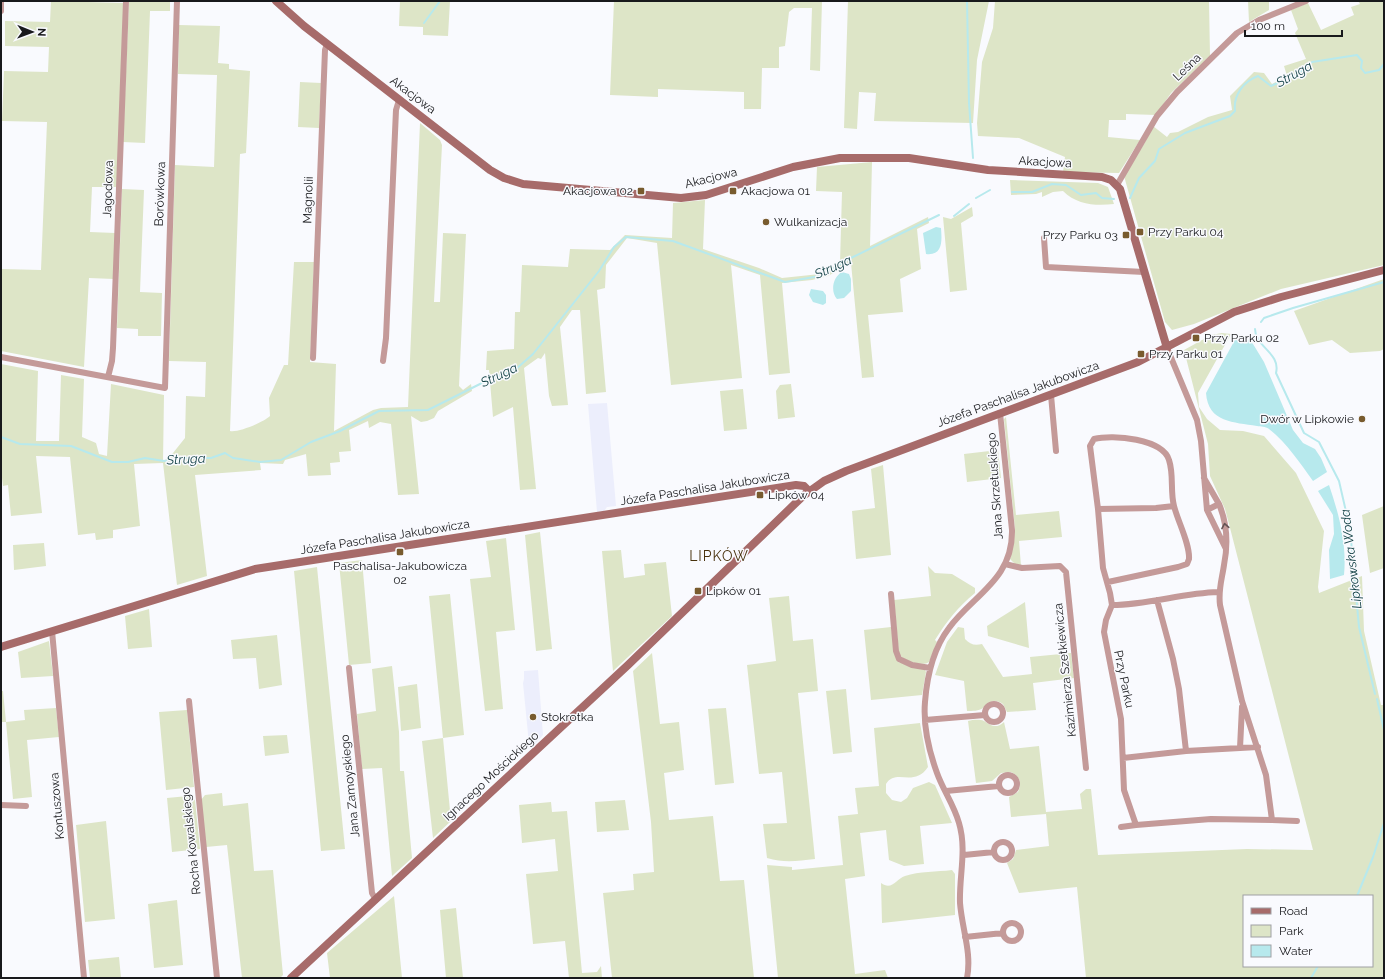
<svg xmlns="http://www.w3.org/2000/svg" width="1385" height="979" viewBox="0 0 1385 979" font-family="Raleway,sans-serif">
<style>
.built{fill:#eceefc}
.green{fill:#dde5c7;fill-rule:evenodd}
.water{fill:#b7e9ed}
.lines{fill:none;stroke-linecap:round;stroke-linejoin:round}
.stream{stroke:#b7e9ed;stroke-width:2}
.street{stroke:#c49a99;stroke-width:6}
.secondary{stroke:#a76b6a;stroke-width:8}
.oneway{stroke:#655354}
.poi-dot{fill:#785b2e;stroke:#f9fafe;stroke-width:1.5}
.labels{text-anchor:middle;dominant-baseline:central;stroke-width:3;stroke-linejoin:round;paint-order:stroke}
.street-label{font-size:12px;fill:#18191c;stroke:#f9fafe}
.poi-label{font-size:12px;fill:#18191c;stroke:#f9fafe;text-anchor:start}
.water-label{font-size:13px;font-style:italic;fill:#154347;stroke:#f9fafe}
.quarter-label{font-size:14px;letter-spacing:1px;fill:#47310c;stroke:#f9fafe}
</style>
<rect width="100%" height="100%" fill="#f9fafe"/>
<path class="built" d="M607,403L616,506L607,507L604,511L597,512L588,404Z
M538,670L543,735L533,746L529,744L523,683L524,679V671Z"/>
<path class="green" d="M51,1L124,3L118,187H92L90,232L115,233L114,279L89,278L84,367L1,351V269L41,270L47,122L2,121L4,71L48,72L49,47L5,46V21L50,22Z
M129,1H170V11H150L145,143L123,142Z
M400,1H450L448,36L423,35V27L399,26Z
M614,1H989L977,60L973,123L874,121L876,93L859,92L857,129L844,128L848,1H822L820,71L810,70L812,8H794L789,12L785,46L779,47V68H762L761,109H744V92L658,89V97L610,95Z
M995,1H1209L1210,56L1171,93L1156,115L1126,114V120H1109L1108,137L1140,140L1119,173L1063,172L1065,157L1019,138L978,136L977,123L982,62L993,28Z
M1248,1H1269V10L1249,22Z
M1358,1H1384V265L1281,289L1194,324L1172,330L1165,322L1124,176L1144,144L1153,126L1167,137L1170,133L1178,132L1208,117L1232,110L1230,96L1254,72L1264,73L1272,84L1287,76L1284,66L1306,59L1295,33L1298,29L1291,10L1308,3L1321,30L1354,15L1351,7L1360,4Z
M179,25L220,26L218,63L229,64V69L250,71L246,153L240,154L230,431C238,433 264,422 270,416L269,398L284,365H288L294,262H314L310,362L336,364L334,431L373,410L381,408L408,407L420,123L440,140L442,145L434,302H440L443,233L466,234L459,386L463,390L471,384L472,391L438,411L434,418L427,421L421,422L411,416L419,494L398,495L391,424L380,422L369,428L368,421L349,430L351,451L339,452L340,462L330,463L331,475L308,476L306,454L285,460L283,464L260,463L261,470L195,475L207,576L177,585L163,463L134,464L140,526L113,530V538L96,540L95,533L78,535L70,457L36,456L42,513L11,516L8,485L3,486L1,470V364L38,371L36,441H59L61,375L84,379L82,437L96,443L99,454L107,456L111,384L164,395L163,462L173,453L185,438L186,396L205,397L206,362L169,361L175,165L214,167L217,75L178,74Z
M300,82L321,83L319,128L298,127Z
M872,162L870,246L928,217L929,223L917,229L921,269L900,279L903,312L868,315L874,377L862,378L851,263L828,276L812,280L782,283L790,373L769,375L760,275L731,265L742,378L671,385L657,243L627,238L606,265L605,288L597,290L606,392L586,394L580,310H572L560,327L568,405L552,406L549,396L545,353L541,359L538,358L524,368L536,489L520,490L513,407L493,417L489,370H486L487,351L514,349L515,312H520L522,265L568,267L570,249L610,250L625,235L672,238L673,203L705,200L703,249L759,268L782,278L820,274L840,263L842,192L816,191L817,167Z
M1010,180L1098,183L1108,187L1114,204C1096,206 1077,205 1063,191L1053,192L1042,197V192L1036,194L1011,195Z
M122,189L144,190L140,292L162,293L161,336H138V329L117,328Z
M972,207L973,216L961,223L967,290L950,292L943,217L951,219Z
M1384,279V349L1380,351L1350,353L1332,340L1309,345L1294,311Z
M1222,333L1231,334L1198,393L1199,407L1207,419L1220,430L1243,431L1264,436L1296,473L1324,531L1318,587L1319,593L1362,576L1364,631L1381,705H1384V978H1086L1077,887L1019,893L1007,863L1013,859L1016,850L1049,846L1046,814L1011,817L1009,797L1018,792C1022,784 1020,776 1011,772L1001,773L992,781L976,783L968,721C973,720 979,719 984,721C992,726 996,729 1004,722L1010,749L1039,746L1046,812L1082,809L1080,794L1086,789H1091L1098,855L1247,849L1313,850L1229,524L1225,509L1210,476L1208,444L1184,350L1211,335ZM1244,896H1372V966H1244Z
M791,384L795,417L778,419L776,391L780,385Z
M743,389L747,429L724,431L720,391Z
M1006,417L1016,515L1059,511L1062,537L1019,541L1021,566L1016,565L1010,559L1015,529L1004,419Z
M998,450L1001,478L967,482L964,454Z
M883,465L891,555L856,559L852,511L875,508L871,469Z
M1384,506V568L1370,573L1362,515Z
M540,532L552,649L536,651L525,535Z
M506,538L515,630L496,632L503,709L485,711L470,579L491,577L486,541Z
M44,543L46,566L14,570L13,545Z
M621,550L624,578L645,575L644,564L666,562L672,616L613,671L602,551Z
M362,560L371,663L349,665L339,563Z
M928,566L935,573L952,574L975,588V593C958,607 946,622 935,640L937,642L929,662C923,667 903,661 899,654L894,600L931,596Z
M317,567L345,849L321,851L294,571Z
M450,594L464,735L443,738L451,821L433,838L422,741L443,738L429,596Z
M789,596L793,641L813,639L818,691L798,693L815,859C797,861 784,863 767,858L763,824L787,823L782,772L759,774L747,665L776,661L769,598Z
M1025,602L1029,648L988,636L987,626Z
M149,609L152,647L128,649L125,616Z
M891,627L896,658L898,662L925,670L926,672L922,695L871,700L864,630Z
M958,627L964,628L965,639C970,644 974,646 982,644L1003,677L1032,674L1030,657L1071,653L1074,678L1033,683L1036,710L1007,712L1003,704C994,698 989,702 983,708C979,711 972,711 967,711L964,681L935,675L947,642Z
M277,635L282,685L259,689L256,658L233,659L231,640Z
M49,641L53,676L21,678L18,652Z
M652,653L660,724L679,722L684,770L664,773L669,820L713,816L720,881L744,880L754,978H612L603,893L634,890L633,874L654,872L651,822L633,671Z
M392,666L399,732L400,771H404L412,858L392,876L382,768L362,769L357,714L376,711L372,669Z
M417,684L421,728L401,731L398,687Z
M846,689L852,752L833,754L826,691Z
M1,691H3L6,722L25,720L24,710L56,708L59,737L27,740L32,797L13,799L6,722H1Z
M726,708L734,783L715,785L708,709Z
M187,710L194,787L166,790L159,712Z
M920,723L928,767C914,788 896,768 886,784V793L892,800L901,802L907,798L913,788L929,782L935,785L952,823L920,826L924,864L904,866L889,860L886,830L860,833L865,876L845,879L855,974L885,970L888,978H778L767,865L792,867V870L843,865L838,816L858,814L855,788L879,786L874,728Z
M287,735L289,753L265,756L263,736Z
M222,793L223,806L248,803L254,871L273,870L283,975L280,978H242L227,845L206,847L201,800L205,795Z
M188,796L195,800L200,849L172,852L167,798Z
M625,800L629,830L597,832L595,802Z
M551,802L552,812L567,811L582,973L597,972L601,966L602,978H569L565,941L533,944L526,874L558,871L555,839L522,843L519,805Z
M106,821L115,919L85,922L76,825Z
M952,870L955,874V915L882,923L881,883C892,891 896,879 905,876C919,871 937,872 952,870Z
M394,896L402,978H330L327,953Z
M177,900L183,965L154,968L148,904Z
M456,908L463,978H446L440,910Z
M119,957L121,978H90L88,960Z"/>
<path class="water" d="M936,227L941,228C942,241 943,256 926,254L923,233Z
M842,272L849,274L851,279V291L844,298L837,299C830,291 833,277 842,272Z
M811,289L823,291L826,295V303L823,305L813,302L809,295Z
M1237,336H1244L1253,344L1264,362L1293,430L1303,443L1315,449L1321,458L1327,472L1313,481C1300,463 1286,442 1269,429C1265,426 1261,427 1257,426C1234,422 1208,423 1206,393Z
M1329,485C1339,514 1347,544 1344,575L1330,579L1329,550L1334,534L1333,515L1318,491Z"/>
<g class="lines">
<path class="stream" d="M967,1L969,103L973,158
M424,23L440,1
M1012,192H1032L1052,184L1066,185L1081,195L1096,193L1102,198L1114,199
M976,198L990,190
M1130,198L1139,178L1155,161L1159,149L1185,133L1230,116L1235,111C1233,95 1244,81 1258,76L1271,86L1298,74L1312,62L1357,55L1362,61L1361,68L1365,73L1379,70L1384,64
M954,216L969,204
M1261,322L1264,318L1293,308L1384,282
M1255,329C1255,347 1281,353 1276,373L1304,433L1319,442L1339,481L1350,529L1359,627L1375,694
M1,437L20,444L71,446L112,462H128L145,458L164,461L183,458H211L225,453L233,458L240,459L260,462L281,460L311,442L340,431L379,411L428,410L482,383L516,369L533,354L599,271L614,247L626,237L673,241L785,282L820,276L851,258L939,215
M1377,699L1384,730
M1357,896L1373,857L1384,823
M1311,978L1318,966"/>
<path class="street" d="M1,11V1
M1117,185L1157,116L1177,92L1237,33L1259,20L1306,1
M1044,238L1046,267L1144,272
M1167,348L1197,420L1201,441L1207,510L1226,549
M1,357L165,388L177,1
M313,358L325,50L327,44
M383,361L386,338L396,110L399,100
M108,377L112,361L113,348L126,1
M1051,395L1056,451
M1204,478L1219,504L1207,510
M1219,504C1227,523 1228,545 1224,565C1222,579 1218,590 1220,605L1242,701L1266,775L1272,820L1297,821
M1098,509L1156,508L1174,506
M1005,564L1022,568L1060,566L1066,572L1086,768
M1108,582L1178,567L1187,564L1189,559C1190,544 1178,522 1174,506C1170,491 1174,475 1169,460C1163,439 1113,434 1094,439L1090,446L1098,509L1103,568L1110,593L1112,605
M1218,592C1182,593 1148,605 1112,605L1106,620L1104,632L1121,719L1124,790L1136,825L1211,819L1272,820
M891,594L896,651L899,659L912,665L930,668
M1157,600L1173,659L1179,689L1186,751
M52,631L84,978
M349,668L372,893L376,900
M189,701L217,978
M985 713a9 9 0 1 1 18 0a9 9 0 1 1-18 0Z
M925,720L985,715
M1240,748L1242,707
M1123,758L1186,751L1258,747
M999 784a9 9 0 1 1 18 0a9 9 0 1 1-18 0Z
M946,791L999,786
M1,805L26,806
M1121,827L1136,825
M994 851a9 9 0 1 1 18 0a9 9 0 1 1-18 0Z
M964,855L994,852
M1003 932a9 9 0 1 1 18 0a9 9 0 1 1-18 0Z
M965,937L1003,933
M967,978C972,953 962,929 960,903C959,876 967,850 959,823C954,805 943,790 937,773C929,751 923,726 925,702C927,676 933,649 949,628C973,595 1013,580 1012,530L1000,413"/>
<path class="secondary" d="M276,1L304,26L490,170L504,178L523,184L681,198L706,195L793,167L840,158H909L988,170L1102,177L1111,180L1120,189L1167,348
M1,647L255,569L796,485L804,486L809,491
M291,978L628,665L803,496L824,481L846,471L1138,362L1234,312L1281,297L1384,270"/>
</g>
<defs><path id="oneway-chevron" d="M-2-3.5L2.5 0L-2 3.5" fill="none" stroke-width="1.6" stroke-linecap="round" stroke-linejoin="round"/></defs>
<use class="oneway" href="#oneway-chevron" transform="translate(1225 526) rotate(-100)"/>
<g class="poi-dot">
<rect x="637" y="187" width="8" height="8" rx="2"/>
<rect x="729" y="187" width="8" height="8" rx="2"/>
<circle cx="766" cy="222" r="4"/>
<rect x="1136" y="228" width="8" height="8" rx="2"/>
<rect x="1122" y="231" width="8" height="8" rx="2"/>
<rect x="1192" y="334" width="8" height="8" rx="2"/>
<rect x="1137" y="350" width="8" height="8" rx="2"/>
<circle cx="1362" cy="419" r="4"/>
<rect x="756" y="491" width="8" height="8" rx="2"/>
<rect x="396" y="548" width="8" height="8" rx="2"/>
<rect x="694" y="587" width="8" height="8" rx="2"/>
<circle cx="533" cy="717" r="4"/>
</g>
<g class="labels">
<g class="street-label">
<text transform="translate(1187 67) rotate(-44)">Leśna</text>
<text transform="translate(413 95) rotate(37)">Akacjowa</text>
<text transform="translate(1045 162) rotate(3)">Akacjowa</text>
<text transform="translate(711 178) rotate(-14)">Akacjowa</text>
<text transform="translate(108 189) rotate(-88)">Jagodowa</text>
<text transform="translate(160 194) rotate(-88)">Borówkowa</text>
<text transform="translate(308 200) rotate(-88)">Magnolii</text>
<text transform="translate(1018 394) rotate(-20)">Józefa Paschalisa Jakubowicza</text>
<text transform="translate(995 486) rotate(-94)">Jana Skrzetuskiego</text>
<text transform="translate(705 488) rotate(-9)">Józefa Paschalisa Jakubowicza</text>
<text transform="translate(385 537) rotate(-9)">Józefa Paschalisa Jakubowicza</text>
<text transform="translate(1065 670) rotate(-96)">Kazimierza Szetkiewicza</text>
<text transform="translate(1124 679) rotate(78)">Przy Parku</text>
<text transform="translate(491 776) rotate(-43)">Ignacego Mościckiego</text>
<text transform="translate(350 786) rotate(-96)">Jana Zamoyskiego</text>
<text transform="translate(57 806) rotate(-95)">Kontuszowa</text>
<text transform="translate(191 841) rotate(-96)">Rocha Kowalskiego</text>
</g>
<g class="poi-label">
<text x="633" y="191" text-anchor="end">Akacjowa 02</text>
<text x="741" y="191">Akacjowa 01</text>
<text x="774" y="222">Wulkanizacja</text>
<text x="1148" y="232">Przy Parku 04</text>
<text x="1118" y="235" text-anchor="end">Przy Parku 03</text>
<text x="1204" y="338">Przy Parku 02</text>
<text x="1149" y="354">Przy Parku 01</text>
<text x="1354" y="419" text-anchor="end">Dwór w Lipkowie</text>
<text x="768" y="495">Lipków 04</text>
<text x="400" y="566" text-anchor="middle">Paschalisa-Jakubowicza<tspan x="400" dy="14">02</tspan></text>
<text x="706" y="591">Lipków 01</text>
<text x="541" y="717">Stokrotka</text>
</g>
<g class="water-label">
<text transform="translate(1294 74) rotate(-29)">Struga</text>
<text transform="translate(833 267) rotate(-24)">Struga</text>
<text transform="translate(499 375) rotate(-25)">Struga</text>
<text transform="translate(186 459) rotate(-3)">Struga</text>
<text transform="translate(1351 559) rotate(-97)">Lipkowska Woda</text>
</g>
<g class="quarter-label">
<text x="719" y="556">LIPKÓW</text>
</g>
</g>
<rect width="1385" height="979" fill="none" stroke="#18191c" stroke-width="4"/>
<rect x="1243" y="895" width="130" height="72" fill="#f9fafe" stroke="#9fa0a4"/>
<rect x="1251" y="908" width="20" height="6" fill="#a76b6a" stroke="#9fa0a4"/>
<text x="1279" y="915" font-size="12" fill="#18191c">Road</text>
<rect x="1251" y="925" width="20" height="12" fill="#dde5c7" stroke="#9fa0a4"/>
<text x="1279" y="935" font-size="12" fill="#18191c">Park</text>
<rect x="1251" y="945" width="20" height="12" fill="#b7e9ed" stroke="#9fa0a4"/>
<text x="1279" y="955" font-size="12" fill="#18191c">Water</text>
<g transform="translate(32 32) rotate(91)" stroke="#f9fafe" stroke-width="3" paint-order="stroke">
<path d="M0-3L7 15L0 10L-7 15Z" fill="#18191c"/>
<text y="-6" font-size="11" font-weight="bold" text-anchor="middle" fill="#18191c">N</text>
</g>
<path d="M1245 30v6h97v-6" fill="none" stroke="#18191c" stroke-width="2"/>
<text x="1251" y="30" font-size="12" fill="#18191c" stroke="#f9fafe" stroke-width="3" paint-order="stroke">100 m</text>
</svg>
